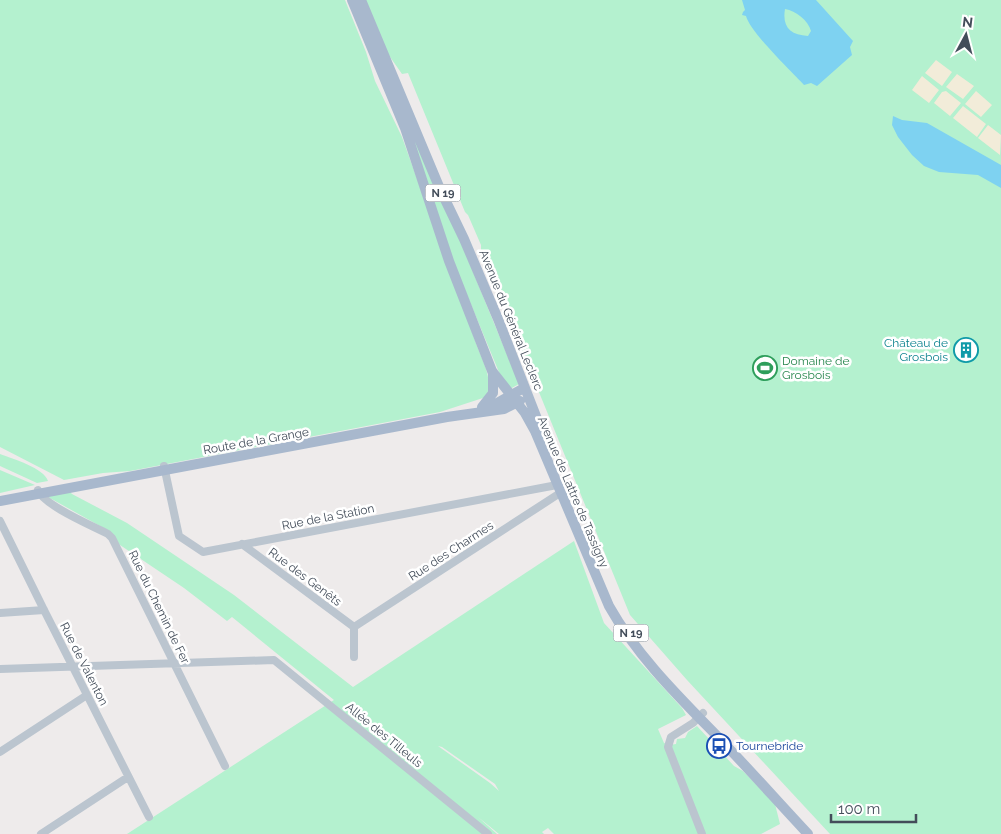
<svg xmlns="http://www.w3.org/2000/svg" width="1001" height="834" viewBox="0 0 1001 834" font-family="Raleway,sans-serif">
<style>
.green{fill:#b4f1cf;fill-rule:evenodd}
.sand{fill:#f2ecd9}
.water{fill:#7ed2f1;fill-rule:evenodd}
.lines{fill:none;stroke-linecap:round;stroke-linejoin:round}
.minor{stroke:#bbc5cf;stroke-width:8}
.major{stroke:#a8b8cd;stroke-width:10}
.labels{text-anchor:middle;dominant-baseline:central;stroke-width:5;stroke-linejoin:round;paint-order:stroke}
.shield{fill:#fff;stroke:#7b828c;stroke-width:1}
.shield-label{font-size:11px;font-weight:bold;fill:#434d5a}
.street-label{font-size:12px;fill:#434d5a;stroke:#fff}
.culture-label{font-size:12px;fill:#0d838f;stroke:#fff;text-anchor:end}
.leisure-label{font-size:12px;fill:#27864d;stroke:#fff;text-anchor:start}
.transit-label{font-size:12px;fill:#164399;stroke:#fff;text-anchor:start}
</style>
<rect width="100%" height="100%" fill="#eeebeb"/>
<path class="green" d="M0,0H345L366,52L375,81L402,137L477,346C483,362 494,381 486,397L440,412L130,471L103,473L64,480L0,447Z
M365,0H1001V834H830L687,680L630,615L481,250V245L468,215L465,212L408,73L402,74L388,54Z
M405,117L450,216L519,384L510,389L501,377L448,249Z
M0,454C13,459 44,468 48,481L37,483L0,466Z
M0,470L35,485L0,493Z
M68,490L72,494L127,523L234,595L353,687L574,541L604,623L682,708L686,715L658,729L664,743L669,745L676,744L677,739L685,738L688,732L697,726L734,766L743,771L775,804L780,824L761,834H554L548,828L542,832L544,834H499L478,817L497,834H127L334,700L232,617L227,621L184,588L117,543L109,531L48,497L47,494ZM438,746L442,747L495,784L499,791L490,783Z"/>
<path class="sand" d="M936,60L952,72L942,86L925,73Z
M957,74L974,86L963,99L946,87Z
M922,76L939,90L929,103L912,90Z
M946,91L961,103L950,116L934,103L942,92Z
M976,91L992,105L981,117L965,104Z
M963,106L986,124L977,137L953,118Z
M988,125L1001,135L1000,155L978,138Z"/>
<path class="water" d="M742,0H816L853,41L850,47L852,55L817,86L811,83L804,85C791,71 750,32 746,16L742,15L743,12L745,10ZM785,9C796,11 808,20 811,31L808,36C790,35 782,27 785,9Z
M893,116L902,120L927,123L1001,165V188L978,175L939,172L924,166L912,155L898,137L892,125Z"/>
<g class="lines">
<path class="minor" d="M164,466L179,536L203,552L557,485
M38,490C43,505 93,526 108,534L112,538L225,766
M0,521L44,610L149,817
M242,544L354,627
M0,613L44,610
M354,627L560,493
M354,657V627
M0,669L274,660L488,834
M0,752L87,695
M41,834L128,777
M702,834L668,747L671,737L693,723L703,713"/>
<path class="major" d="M352,0L405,128L449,261L492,371L525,413L535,431L609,606C637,656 679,697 719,738C749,769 778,802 808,834
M361,0L440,189L464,239L498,319L543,434
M485,406L497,403L524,388
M482,407L493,393V372
M0,501L447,417L504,409L520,401"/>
</g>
<defs>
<symbol id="building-ring" viewBox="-11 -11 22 22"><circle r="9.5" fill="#fff" stroke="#0f9aa8" stroke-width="1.5"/><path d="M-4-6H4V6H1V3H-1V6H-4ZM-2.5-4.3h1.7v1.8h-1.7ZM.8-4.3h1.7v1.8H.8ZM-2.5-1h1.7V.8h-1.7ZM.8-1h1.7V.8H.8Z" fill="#0f9aa8"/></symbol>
<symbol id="stadium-ring" viewBox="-11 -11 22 22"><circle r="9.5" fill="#fff" stroke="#2e9e5b" stroke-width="1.5"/><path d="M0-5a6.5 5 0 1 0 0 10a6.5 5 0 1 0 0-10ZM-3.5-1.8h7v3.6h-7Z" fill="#2e9e5b"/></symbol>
<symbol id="bus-ring" viewBox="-11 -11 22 22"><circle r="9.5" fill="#fff" stroke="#1a4fb4" stroke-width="1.5"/><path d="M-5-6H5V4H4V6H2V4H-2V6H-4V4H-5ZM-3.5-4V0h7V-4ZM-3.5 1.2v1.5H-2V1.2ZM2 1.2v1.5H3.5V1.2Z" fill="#1a4fb4"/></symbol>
</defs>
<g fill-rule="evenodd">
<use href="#building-ring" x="952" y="336" width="28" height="28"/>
<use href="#stadium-ring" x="751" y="354" width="28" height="28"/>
<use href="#bus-ring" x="705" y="732" width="28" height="28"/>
</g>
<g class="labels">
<g class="shield">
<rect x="425.5" y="184.5" width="35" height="17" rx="4"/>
<rect x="613.5" y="624.5" width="35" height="17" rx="4"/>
</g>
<g class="shield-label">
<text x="443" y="193">N 19</text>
<text x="631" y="633">N 19</text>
</g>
<g class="street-label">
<text transform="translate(511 320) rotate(68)">Avenue du Général Leclerc</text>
<text transform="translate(256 441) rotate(-10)">Route de la Grange</text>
<text transform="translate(573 492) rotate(67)">Avenue de Lattre de Tassigny</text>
<text transform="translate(328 517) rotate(-11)">Rue de la Station</text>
<text transform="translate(451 551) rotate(-33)">Rue des Charmes</text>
<text transform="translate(305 577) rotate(37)">Rue des Genêts</text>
<text transform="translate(159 607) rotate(64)">Rue du Chemin de Fer</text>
<text transform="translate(84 664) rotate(63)">Rue de Valenton</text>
<text transform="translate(384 735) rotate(39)">Allée des Tilleuls</text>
</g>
<g class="culture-label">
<text x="948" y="343">Château de<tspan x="948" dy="14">Grosbois</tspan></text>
</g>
<g class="leisure-label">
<text x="782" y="361">Domaine de<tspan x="782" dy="14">Grosbois</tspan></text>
</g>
<g class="transit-label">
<text x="736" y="746">Tournebride</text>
</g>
</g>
<g transform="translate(966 35) rotate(7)" stroke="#ffffff" stroke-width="4" paint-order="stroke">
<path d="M0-4L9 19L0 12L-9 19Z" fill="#434d5a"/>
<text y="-8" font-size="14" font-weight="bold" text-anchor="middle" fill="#434d5a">N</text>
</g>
<path d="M831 814v8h85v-8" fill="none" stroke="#434d5a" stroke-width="2.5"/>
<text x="838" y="814" font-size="15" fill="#434d5a" stroke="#ffffff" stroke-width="4" paint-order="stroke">100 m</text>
</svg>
